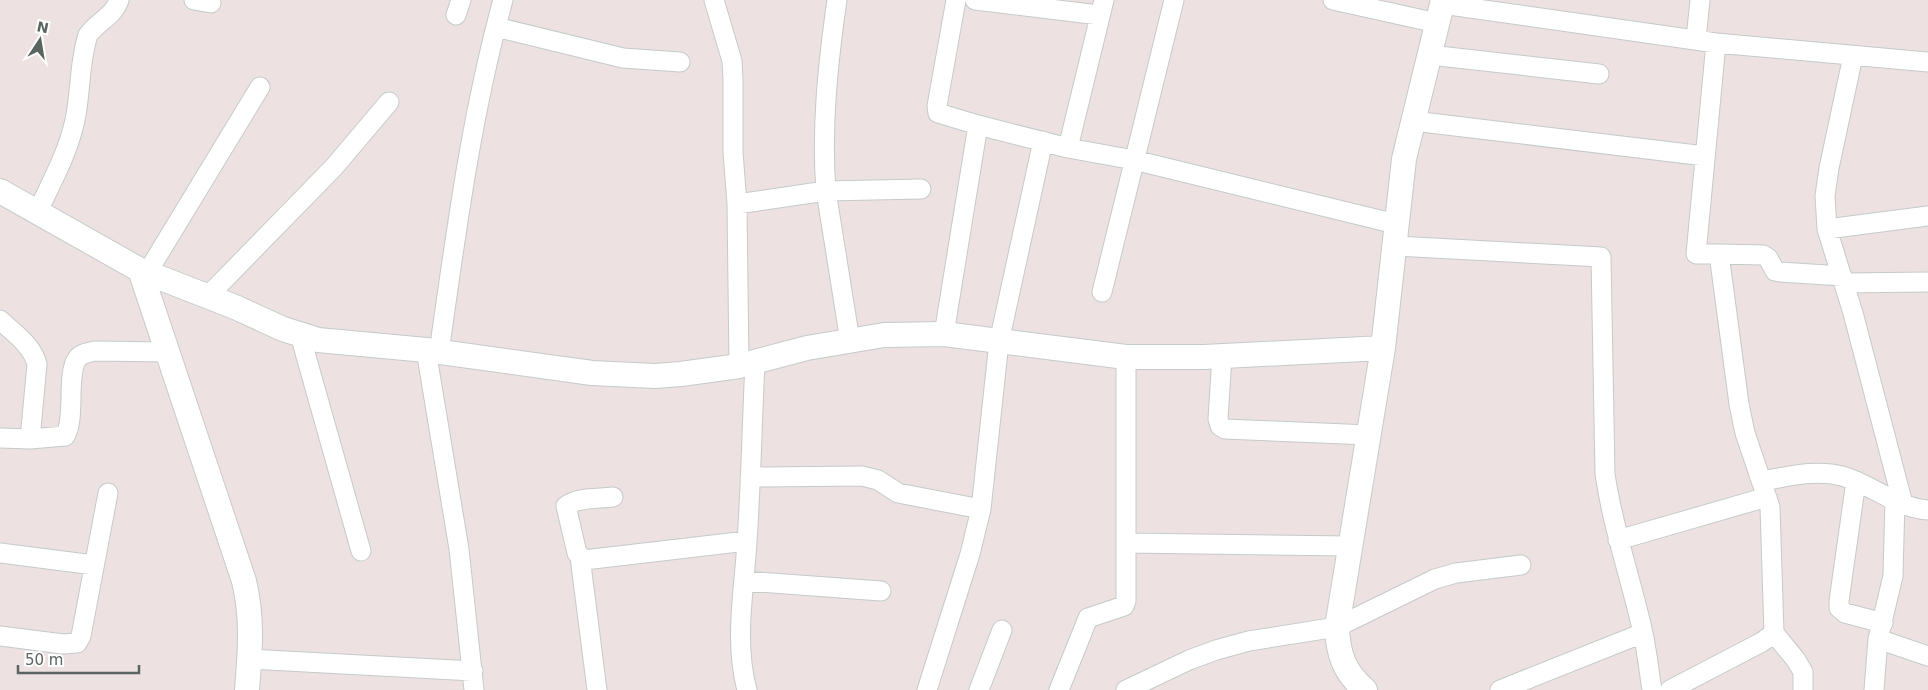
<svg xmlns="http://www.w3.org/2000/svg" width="1928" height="690" viewBox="0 0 1928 690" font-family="'DejaVu Sans',sans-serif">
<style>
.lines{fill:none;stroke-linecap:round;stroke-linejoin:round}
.minor-casing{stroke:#c3cbca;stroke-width:21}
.tertiary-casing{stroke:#c3cbca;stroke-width:26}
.minor{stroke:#fff;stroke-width:19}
.tertiary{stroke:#fff;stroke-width:24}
</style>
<rect width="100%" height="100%" fill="#eee1e2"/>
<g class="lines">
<defs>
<path id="minor" d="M194,0L211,3
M714,0L732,61L733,79V152L737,204L739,366
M837,0C828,63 821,128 826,191L850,341
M956,0L937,106L938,113L978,125L1068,148L1134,160L1396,224
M975,0L1099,15
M1333,0L1437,23
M1442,4L1716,43L1928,62
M456,15L461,0
M496,27L623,58L680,62
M1696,39L1700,0
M1716,43L1696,254H1719L1739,404L1745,433L1770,507L1774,633L1796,660L1803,672V690
M1430,55L1599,74
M1853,56L1829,168L1825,196L1827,229L1853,313L1903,504
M1413,121L1705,156
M1068,148L1104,0
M737,204L826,191L921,189
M37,213C51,183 68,153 75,120C81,92 79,62 88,35C97,22 114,16 119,0
M1827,229L1928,216
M1396,246L1601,257L1605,474C1613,529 1631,579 1643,633C1647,652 1649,671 1652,690
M1719,254L1763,255L1768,258L1775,271L1780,272L1842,276
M147,273L260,87
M1845,283L1928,282
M1102,292L1174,0
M208,296L334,167L389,102
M0,320C14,333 32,345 37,364L30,439
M944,334L978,125
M300,335L361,551
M426,350L459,549L474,690
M439,352C456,233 471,116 503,0
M1222,356L1218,419L1220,426L1225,429L1369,435
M0,438L30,439L65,436C76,419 66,375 77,359C81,353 88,353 94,351L167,352
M750,477L862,476L878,480L898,493L981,509
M1761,481C1787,477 1815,469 1842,476C1871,484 1897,508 1928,510
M1856,481L1839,601V608L1845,613L1883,623
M613,497C599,499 577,497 566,506L577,553L584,560L747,541
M1618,540L1767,497
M1127,543L1350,546
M0,553L94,565
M580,557L597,690
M744,581L881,591
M0,636L63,644L77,643L81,636L108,493
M1878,639L1928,656
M250,659L473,671
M747,690C734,642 744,591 747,542C751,483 752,423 755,363
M927,690L970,554L981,509L999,342L1043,141
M979,690L1002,630
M1059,690L1088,618L1124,606L1126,601V357
M1126,690L1189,660L1216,650L1249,641L1337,627L1435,579L1456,573L1521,565
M1500,690L1643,633
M1670,690L1762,642L1774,633
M1874,690L1878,639L1893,576L1895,500"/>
<path id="tertiary" d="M0,191L140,270L235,307L283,329L318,340L426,350L592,373L655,376L681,374L739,366L807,348L884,335L944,334L1126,357H1204L1383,348
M140,270L244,581C253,618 250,652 247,690
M1365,690C1344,672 1338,654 1337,627L1383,348L1404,159L1443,0"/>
</defs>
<use href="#minor" class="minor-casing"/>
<use href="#tertiary" class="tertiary-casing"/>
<use href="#minor" class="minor"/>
<use href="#tertiary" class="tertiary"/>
</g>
<g transform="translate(40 40) rotate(12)" stroke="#ffffff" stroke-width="4" paint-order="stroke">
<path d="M0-4L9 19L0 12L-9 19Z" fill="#5a6461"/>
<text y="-8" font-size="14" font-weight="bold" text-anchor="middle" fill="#5a6461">N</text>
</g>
<path d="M18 665v8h121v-8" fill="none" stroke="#5a6461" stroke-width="2.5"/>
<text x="25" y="665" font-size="15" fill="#5a6461" stroke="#ffffff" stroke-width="4" paint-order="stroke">50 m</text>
</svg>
